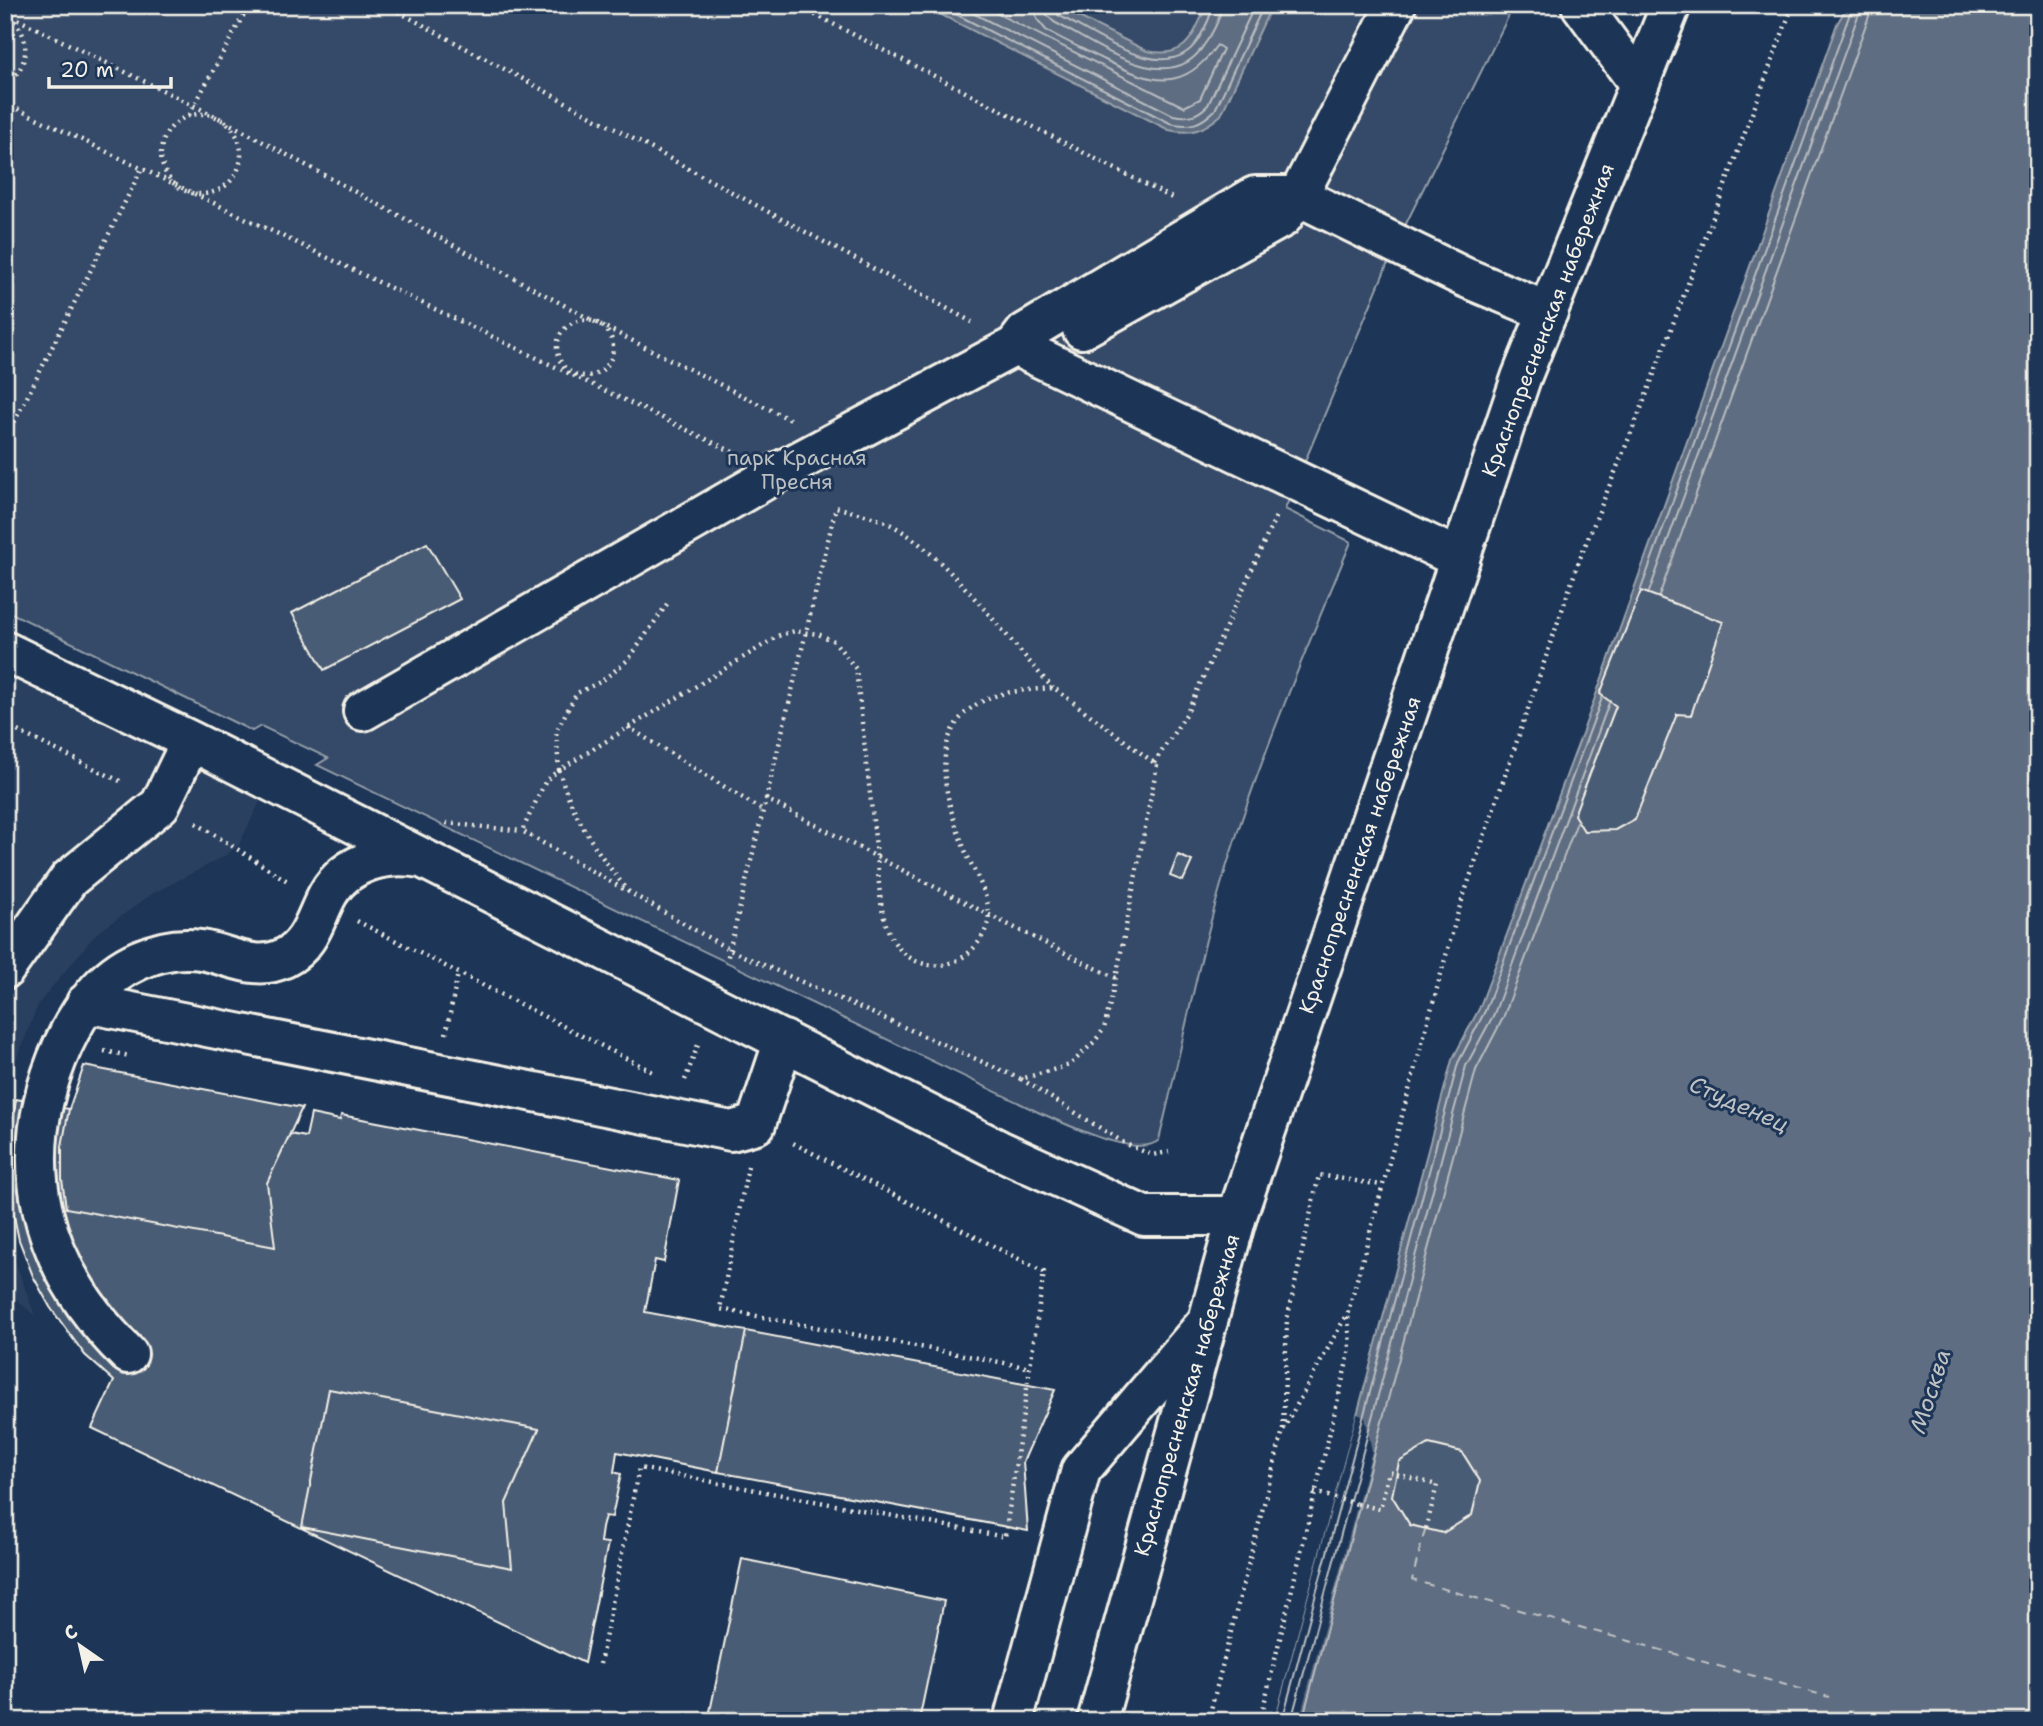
<svg xmlns="http://www.w3.org/2000/svg" width="2043" height="1726" viewBox="0 0 2043 1726" font-family="'Shantell Sans',sans-serif">
<style>
.built{fill:#2a4060}
.green{fill:#354a67;stroke:#949ea8;stroke-width:2}
.water{fill:#5e6d82;stroke:#9aa2ab;stroke-width:2}
.pier{fill:#1d3557}
.lines{fill:none;stroke-linecap:round;stroke-linejoin:round}
.shore{stroke:#b8bcbf;stroke-width:2}
.ferry{stroke:#c0c3c4;stroke-width:2;stroke-dasharray:9 7;stroke-linecap:butt}
.building{fill:#485b74;stroke:#f4f1e8;stroke-width:2;fill-rule:evenodd}
.minor-casing{stroke:#f4f1e8;stroke-width:44}
.major-casing{stroke:#f4f1e8;stroke-width:44}
.path{stroke:#f4f1e8;stroke-width:4.5;stroke-dasharray:2 5;stroke-linecap:butt}
.minor{stroke:#1d3557;stroke-width:38}
.major{stroke:#1d3557;stroke-width:38}
.path-bridge{stroke:#f4f1e8;stroke-width:4.5;stroke-dasharray:2 5;stroke-linecap:butt}
.labels{text-anchor:middle;dominant-baseline:central;stroke-width:6;stroke-linejoin:round;paint-order:stroke}
.street-label{font-size:21px;fill:#f4f1e8;stroke:#1d3557}
.park-label{font-size:21px;fill:#bbbfc1;stroke:#1d3557}
.water-label{font-size:23px;font-style:italic;fill:#c0c3c4;stroke:#1d3557}
</style>
<rect width="100%" height="100%" fill="#1d3557"/>
<filter id="ink" filterUnits="userSpaceOnUse"><feTurbulence type="fractalNoise" baseFrequency=".0143" numOctaves="2"/><feDisplacementMap in="SourceGraphic" scale="14" xChannelSelector="R" yChannelSelector="G"/><feConvolveMatrix kernelMatrix="1 2 1 2 8 2 1 2 1" color-interpolation-filters="sRGB"/></filter>
<g filter="url(#ink)">
<path class="built" d="M5,663L264,793L239,845L223,857L152,894L96,934L39,1003L5,1087Z
M5,1233L35,1316L5,1289Z"/>
<path class="green" d="M5,5H1514L1395,246L1285,509L1351,542C1310,640 1268,739 1235,840C1202,938 1184,1040 1159,1140C1137,1160 1065,1123 1040,1113L317,765L328,758L261,726L252,731L5,610Z"/>
<path class="water" d="M922,5H1055L1147,51C1187,59 1192,37 1207,5H1272L1221,115C1204,130 1191,135 1169,130Z
M1848,5H2038V1721H1275L1452,1060L1479,1009L1583,731L1837,24Z"/>
<path class="pier" d="M1357,1414L1365,1417L1372,1451L1299,1721H1275Z"/>
<g class="lines">
<path class="shore" d="M938,5L1170,123C1190,128 1201,124 1215,110L1264,5
M957,5L1173,115C1189,118 1197,116 1208,105L1255,5
M980,5L1184,107L1200,99L1223,49L1217,45C1183,94 1152,83 1105,60C1085,50 1065,41 1046,30L1037,19L1034,5
M1045,5L1047,15L1054,22C1095,43 1170,100 1204,45C1212,34 1221,19 1221,5
M1054,5L1058,15C1095,33 1167,88 1198,40C1204,30 1211,17 1213,5
M1641,589L1853,5
M1649,592L1862,5
M1659,596L1873,5
M1282,1721L1458,1063L1485,1011L1602,698
M1291,1721L1466,1066L1494,1014L1609,703
M1302,1721L1476,1070L1503,1018L1577,822"/>
<path class="ferry" d="M1425,1530L1412,1580L1829,1697"/>
</g>
<path class="building" d="M427,543L460,599L324,670L292,613Z
M1641,591L1723,622L1691,715L1677,714L1635,819L1615,830L1584,831L1574,815L1616,706L1600,694Z
M1178,855L1192,861L1183,881L1170,876Z
M84,1066L302,1108L267,1183L275,1247L66,1208L62,1180V1146L69,1109Z
M16,1099L69,1109L62,1146V1180L66,1208L275,1247L267,1183L290,1134L306,1137L311,1114L340,1120L341,1115L679,1180L664,1262L655,1260L645,1312L746,1331L718,1472L617,1452L614,1472L621,1474L612,1517L605,1516L602,1528L600,1542L608,1543L584,1663L92,1428L114,1381L85,1355L50,1307L33,1276L19,1240L10,1198L9,1152ZM329,1389L539,1429L506,1503L512,1568L302,1527Z
M746,1331L1055,1390L1023,1462L1028,1531L718,1472Z
M329,1389L539,1429L506,1503L512,1568L302,1527Z
M1429,1444L1462,1452L1480,1481L1472,1515L1443,1533L1410,1525L1392,1496L1399,1462Z
M742,1559L944,1601L919,1721H708Z"/>
<g class="lines">
<defs>
<path id="minor" d="M1581,5L1639,84
M1082,329L1282,218L1298,196L1464,277L1548,312
M1015,346L1460,559
M5,651L191,741L999,1150L1144,1216H1237
M363,711L777,473L1015,346L1025,333L1255,196H1298L1396,5
M5,969L69,879L160,805L191,741
M86,1003L731,1131L756,1124L784,1040
M128,1354C39,1267 11,1160 63,1045C80,1009 102,976 139,960C159,951 180,947 201,950C230,955 256,972 284,958C311,945 315,917 328,894C347,861 387,852 421,858
M1013,1721L1081,1470L1208,1321"/>
<path id="major" d="M1097,1721L1237,1216L1521,378L1671,5"/>
</defs>
<use href="#minor" class="minor-casing"/>
<use href="#major" class="major-casing"/>
<path class="path" d="M386,5L972,322
M796,5L1174,199
M5,13L219,118L597,323L791,420
M5,83C29,71 32,36 12,19
M5,103L733,452
M161 154a40 40 0 1 1 80 0a40 40 0 1 1-80 0Z
M189,115L249,5
M557 348a28 28 0 1 1 56 0a28 28 0 1 1-56 0Z
M5,441L141,170
M667,604L629,659L602,681L577,693L556,731L559,770L780,635L795,631L818,634L834,641L856,669L877,856C879,880 879,908 888,930C908,980 969,975 987,926C995,902 973,871 965,850C946,803 924,732 981,702C1002,690 1030,690 1054,688L1157,765L1116,978C998,921 883,860 766,799L727,960
M5,725L124,783
M628,727L762,810
M1154,763L1187,713L1276,516
M766,799L836,507C852,512 868,515 883,521C939,544 1009,642 1053,688
M196,823L289,882
M446,823L522,831
M629,892C598,854 573,818 559,770L546,780L522,831L730,950L1021,1079L1070,1065L1094,1042L1104,1029L1116,978
M357,921L655,1073
M446,1034L458,973
M104,1051L130,1056
M1021,1079L1126,1144L1152,1155L1169,1152
M685,1080L699,1042
M748,1166L720,1309L1031,1368
M1283,1429L1287,1320L1319,1175L1381,1185
M1314,1492L1357,1504
M600,1664L639,1468L1005,1537L1044,1272L791,1142
M1208,1721L1283,1430L1348,1312L1458,912L1580,558L1642,406L1793,5
M1260,1721L1350,1349L1348,1313"/>
<use href="#minor" class="minor"/>
<use href="#major" class="major"/>
<path class="path-bridge" d="M1357,1504L1380,1509L1389,1472L1437,1485L1426,1529"/>
</g>
</g>
<g class="labels">
<g class="street-label">
<text transform="translate(1548 320) rotate(-69)">Краснопресненская набережная</text>
<text transform="translate(1360 855) rotate(-71)">Краснопресненская набережная</text>
<text transform="translate(1187 1395) rotate(-74)">Краснопресненская набережная</text>
</g>
<g class="park-label">
<text x="797" y="458">парк Красная<tspan x="797" dy="24">Пресня</tspan></text>
</g>
<g class="water-label">
<text transform="translate(1739 1104) rotate(24)">Студенец</text>
<text transform="translate(1930 1391) rotate(-72)">Москва</text>
</g>
</g>
<rect width="2043" height="1726" fill="none" stroke="#1d3557" stroke-width="28"/>
<rect x="14" y="14" width="2015" height="1698" fill="none" stroke="#f4f1e8" stroke-width="2.5" filter="url(#ink)"/>
<g transform="translate(80 1646) rotate(326)" stroke="#1d3557" stroke-width="5" paint-order="stroke">
<path d="M0-5L12 26L0 18L-12 26Z" fill="#f4f1e8"/>
<text y="-10" font-size="19" font-weight="bold" text-anchor="middle" fill="#f4f1e8">С</text>
</g>
<path d="M49 77v10h122v-10" fill="none" stroke="#f4f1e8" stroke-width="3.5"/>
<text x="60" y="77" font-size="21" fill="#f4f1e8" stroke="#1d3557" stroke-width="5" paint-order="stroke">20 m</text>
</svg>
